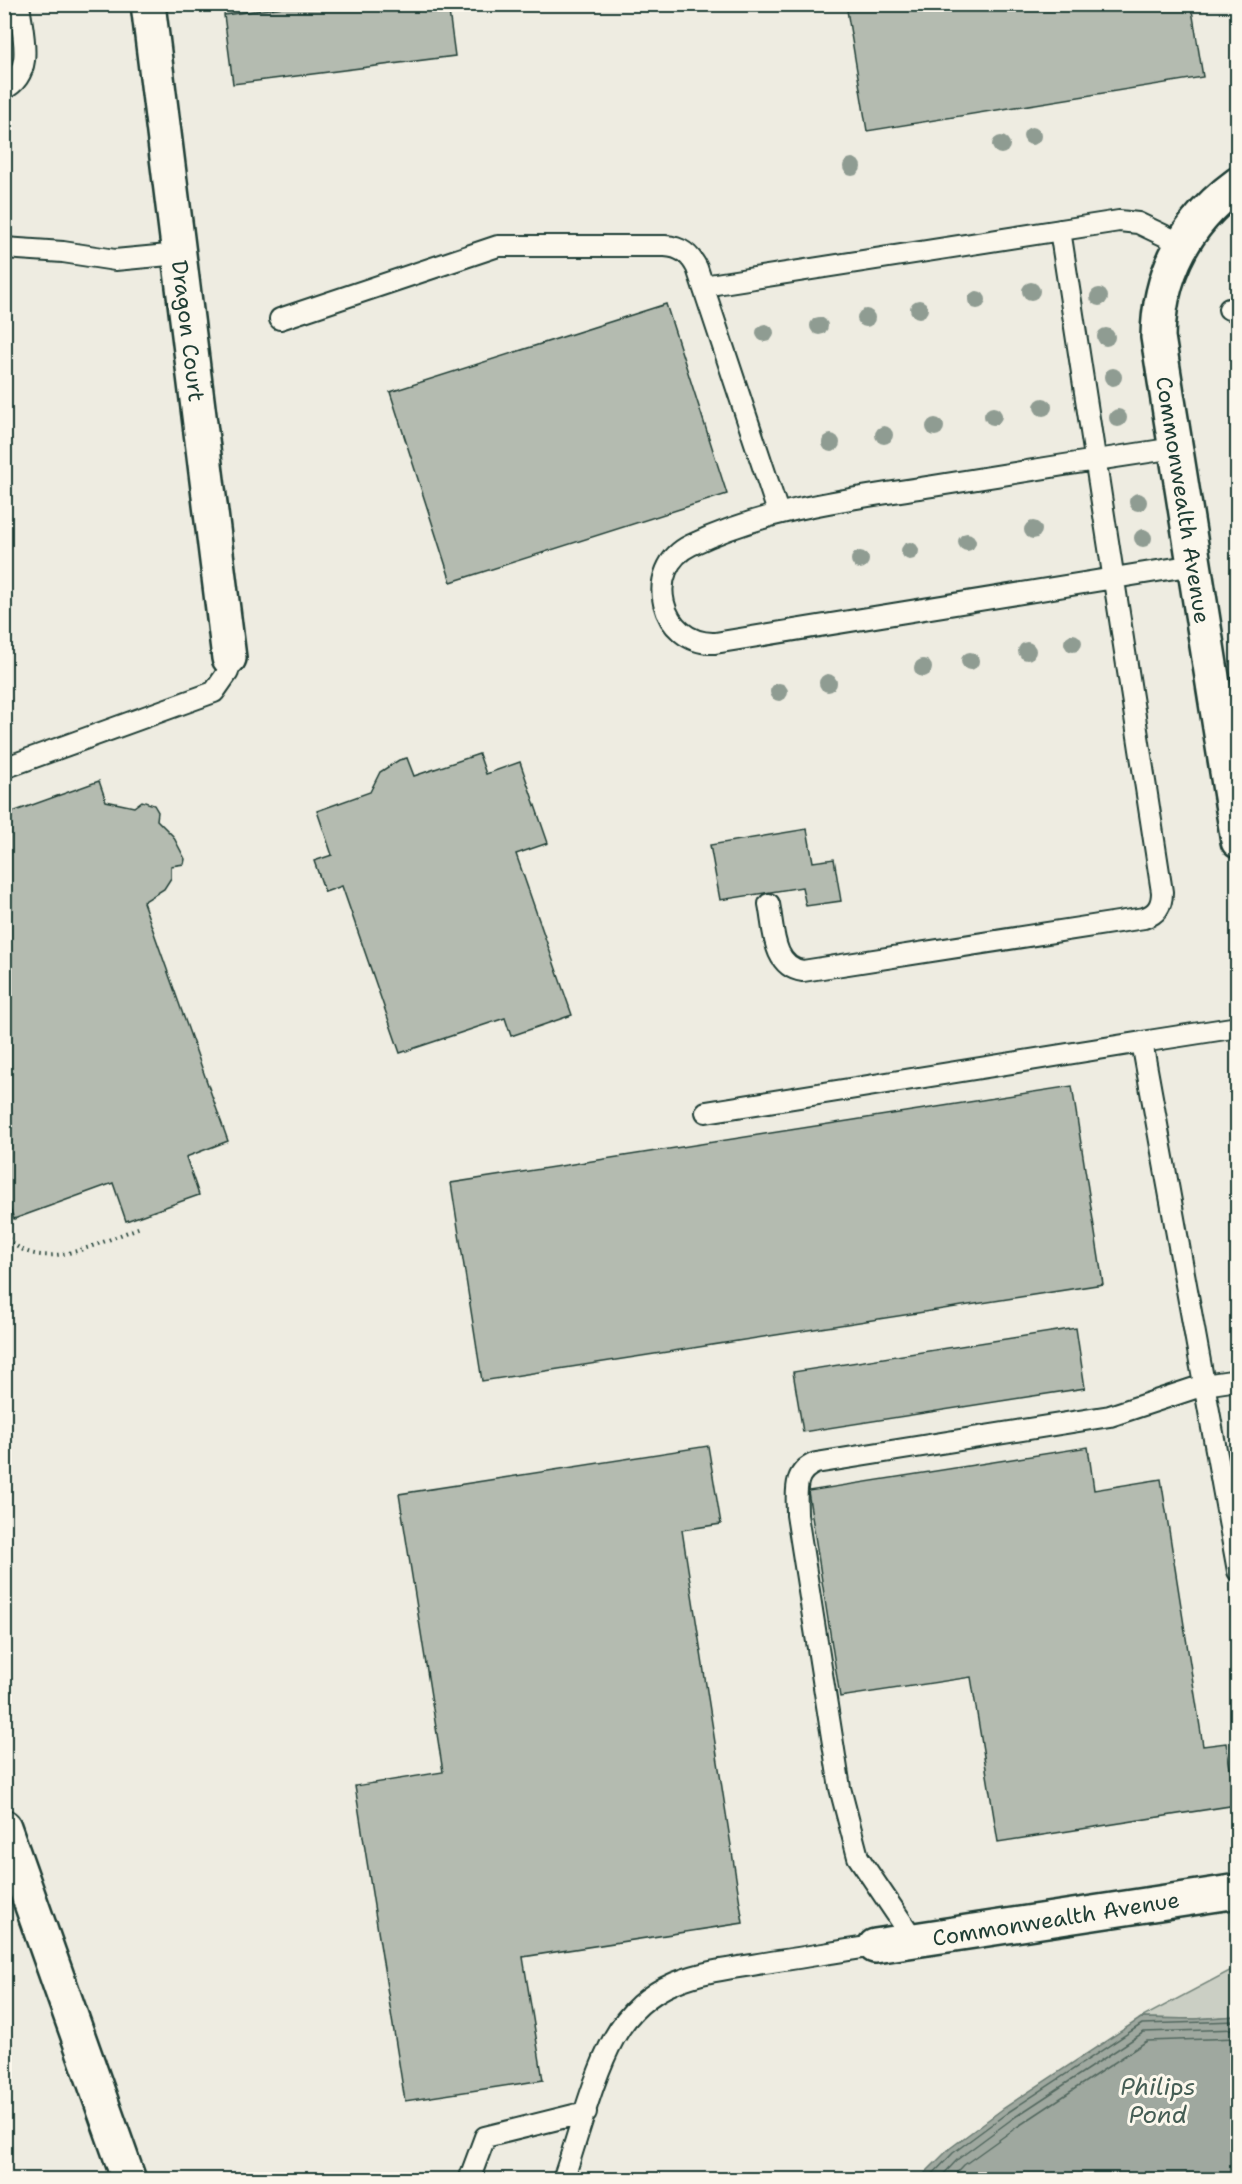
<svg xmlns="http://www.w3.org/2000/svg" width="1242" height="2184" viewBox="0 0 1242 2184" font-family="'Shantell Sans',sans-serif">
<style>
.green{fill:#cbcfc4;stroke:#75867c;stroke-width:1.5}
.water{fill:#9fa89f;stroke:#6c7d74;stroke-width:1.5}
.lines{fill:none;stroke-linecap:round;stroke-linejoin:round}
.shore{stroke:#52685f;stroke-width:1.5}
.building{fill:#b4bbb0;stroke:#1f3d34;stroke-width:1.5}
.service-casing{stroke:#1f3d34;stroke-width:24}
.minor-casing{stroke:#1f3d34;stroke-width:38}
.motorway-casing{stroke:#1f3d34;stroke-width:38}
.path{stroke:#1f3d34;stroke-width:4;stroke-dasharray:1.5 4.5;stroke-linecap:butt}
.service{stroke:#fbf7ec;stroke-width:20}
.minor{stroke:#fbf7ec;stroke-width:33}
.motorway{stroke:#fbf7ec;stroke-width:33}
.tree{fill:#8f9c92}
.labels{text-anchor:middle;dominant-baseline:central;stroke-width:6;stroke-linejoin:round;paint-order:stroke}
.street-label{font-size:22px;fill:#1f3d34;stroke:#fbf7ec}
.water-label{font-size:24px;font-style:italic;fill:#455d54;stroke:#fbf7ec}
</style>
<rect width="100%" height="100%" fill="#eeece1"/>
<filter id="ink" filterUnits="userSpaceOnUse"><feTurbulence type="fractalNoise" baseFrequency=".0167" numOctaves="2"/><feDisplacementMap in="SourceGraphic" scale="12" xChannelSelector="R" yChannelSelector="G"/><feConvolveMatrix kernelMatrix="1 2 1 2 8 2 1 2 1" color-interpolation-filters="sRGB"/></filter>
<g filter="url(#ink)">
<path class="green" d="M1237,1967V2016L1195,2019L1141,2018Z"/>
<path class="water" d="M1237,2016V2179H919L949,2149L1004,2108L1141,2018L1195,2019Z"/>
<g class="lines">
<path class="shore" d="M927,2180L953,2153L1007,2113L1142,2024L1238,2021
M938,2180L958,2159L1012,2119L1144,2032L1238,2029
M950,2180L964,2165L1017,2127L1147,2041L1238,2038"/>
</g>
<path class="building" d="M307,4H448L455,56L233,84L224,15Z
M846,4H1191L1203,77L867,131Z
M666,304L727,494L451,582L390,392Z
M479,754L486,774L520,762L548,843L516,854L572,1015L511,1036L505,1018L400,1053L342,886L325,892L314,861L332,855L317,811L370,792L380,772L399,760L407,758L414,776Z
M99,781L106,801L134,807L142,801L154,805L158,812L157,820L173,836L185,859L184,864L171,866V878L164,889L143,902L228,1141L186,1157L199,1195L126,1221L113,1183L14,1219L4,1194V815Z
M807,829L813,862L834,859L841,901L806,906L802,887L720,900L710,845Z
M1072,1086L1103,1284L482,1381L451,1183Z
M1076,1328L1085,1388L803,1432L793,1372Z
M708,1446L721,1524L682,1530L743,1923L523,1957L543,2080L405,2101L355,1786L443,1772L399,1494Z
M1088,1447L1094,1490L1161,1479L1203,1746L1226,1743L1236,1805L998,1842L971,1677L840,1697L808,1491Z"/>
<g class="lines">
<defs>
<path id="service" d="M4,89C36,73 22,33 19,4
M4,248L63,252L115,260L179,254
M703,286L1119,221L1138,223L1182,244
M1229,309L1238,308
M280,319L498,246H665C681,247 690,254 697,268L778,512
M1175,448C1094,460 1014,473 933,486C849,499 769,508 691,545C642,568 660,645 715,643L1194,565
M4,768L214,692L228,672L229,658
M769,904C774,928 772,967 803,971L1144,918C1157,914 1162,905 1162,892L1060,230
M1238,1027L1142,1042L1238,1571
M706,1112L1142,1042
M914,1940L858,1857L840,1788L797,1515C797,1493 792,1472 816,1463L1110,1416L1204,1385L1238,1380
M469,2180L485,2137L586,2112
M563,2180C578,2137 593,2076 614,2038C649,1975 707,1972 771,1962C806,1957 840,1951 875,1946"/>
<path id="minor" d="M148,4L229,658
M1238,184C1186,222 1159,273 1158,337L1238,841
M875,1946L1238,1891"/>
<path id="motorway" d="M4,1827L129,2180"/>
</defs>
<use href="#service" class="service-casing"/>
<use href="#minor" class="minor-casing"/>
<use href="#motorway" class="motorway-casing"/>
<path class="path" d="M4,1234C38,1279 101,1241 141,1227"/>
<use href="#service" class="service"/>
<use href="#minor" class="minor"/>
<use href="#motorway" class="motorway"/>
</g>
<g class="tree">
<circle cx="1032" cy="136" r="9"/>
<circle cx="1001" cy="145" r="9"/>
<circle cx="852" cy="167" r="9"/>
<circle cx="1031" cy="291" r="9"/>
<circle cx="1099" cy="297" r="9"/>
<circle cx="977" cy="300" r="9"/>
<circle cx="919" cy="309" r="9"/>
<circle cx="866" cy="318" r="9"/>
<circle cx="819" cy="326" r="9"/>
<circle cx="765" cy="333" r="9"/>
<circle cx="1106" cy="337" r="9"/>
<circle cx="1113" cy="377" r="9"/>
<circle cx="1043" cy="407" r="9"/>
<circle cx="993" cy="416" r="9"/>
<circle cx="1118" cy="418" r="9"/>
<circle cx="935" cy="427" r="9"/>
<circle cx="884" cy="435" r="9"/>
<circle cx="831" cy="443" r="9"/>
<circle cx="1138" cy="502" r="9"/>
<circle cx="1033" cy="530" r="9"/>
<circle cx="1143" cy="538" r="9"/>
<circle cx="967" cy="542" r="9"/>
<circle cx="910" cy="551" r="9"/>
<circle cx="860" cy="560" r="9"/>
<circle cx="1073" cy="643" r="9"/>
<circle cx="1027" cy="651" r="9"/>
<circle cx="970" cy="661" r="9"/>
<circle cx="923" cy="668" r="9"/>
<circle cx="828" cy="683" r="9"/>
<circle cx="779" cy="692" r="9"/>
</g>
</g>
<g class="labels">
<g class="street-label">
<text transform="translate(188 331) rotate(83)">Dragon Court</text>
<text transform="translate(1183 500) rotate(81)">Commonwealth Avenue</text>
<text transform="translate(1056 1919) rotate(-9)">Commonwealth Avenue</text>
</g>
<g class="water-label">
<text x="1158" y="2087">Philips<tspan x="1158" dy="28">Pond</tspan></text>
</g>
</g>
<rect width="1242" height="2184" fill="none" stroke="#fbf7ec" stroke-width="24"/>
<rect x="12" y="12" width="1218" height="2160" fill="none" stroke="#1f3d34" stroke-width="2" filter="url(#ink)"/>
</svg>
